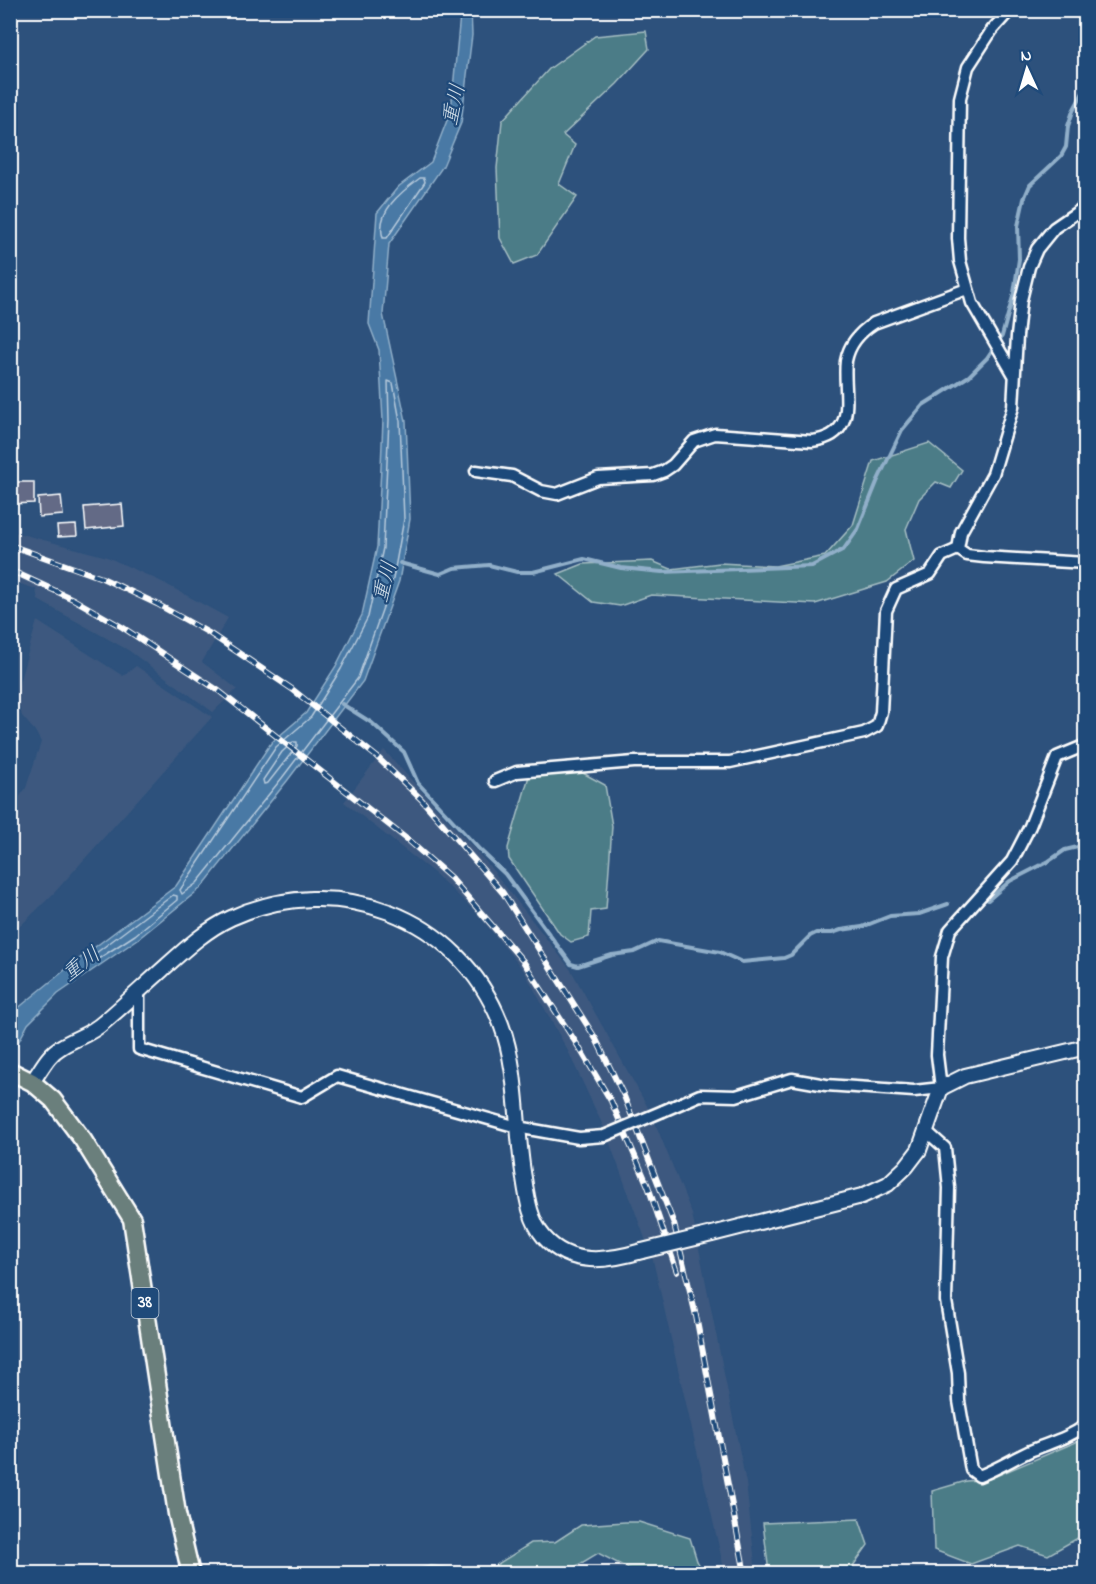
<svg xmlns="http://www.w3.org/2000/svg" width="1096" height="1584" viewBox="0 0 1096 1584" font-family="'Indie Flower','Klee One',sans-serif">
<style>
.built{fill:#3d597f}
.green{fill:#4c7c87;stroke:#a6bec3;stroke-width:1.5}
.water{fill:#4879a5;stroke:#91afc9;stroke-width:1.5}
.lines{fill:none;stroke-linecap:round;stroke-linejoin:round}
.shore{stroke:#b6c9db;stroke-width:1.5}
.stream{stroke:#91afc9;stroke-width:4}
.building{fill:#636b86;stroke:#fff;stroke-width:1.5}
.minor-casing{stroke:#fff;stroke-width:15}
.tertiary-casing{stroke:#fff;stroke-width:18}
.primary-casing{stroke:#fff;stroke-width:21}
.minor{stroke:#1f4a7a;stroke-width:10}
.tertiary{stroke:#1f4a7a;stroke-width:14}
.primary{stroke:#6b7f7c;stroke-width:16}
.rail-casing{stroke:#fff;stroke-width:6}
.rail{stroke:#1f4a7a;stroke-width:4;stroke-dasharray:11;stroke-linecap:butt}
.minor-bridge-casing{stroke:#fff;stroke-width:15;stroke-linecap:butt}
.tertiary-bridge-casing{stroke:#fff;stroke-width:18;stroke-linecap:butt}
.minor-bridge{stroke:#1f4a7a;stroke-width:10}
.tertiary-bridge{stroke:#1f4a7a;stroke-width:14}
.labels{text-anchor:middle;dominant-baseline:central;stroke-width:4.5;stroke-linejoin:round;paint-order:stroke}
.shield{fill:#1f4a7a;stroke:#bcc9d7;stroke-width:1.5}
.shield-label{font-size:18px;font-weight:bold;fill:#fff}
.water-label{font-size:21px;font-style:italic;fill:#d1dee8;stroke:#1f4a7a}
</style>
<rect width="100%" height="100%" fill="#2d517c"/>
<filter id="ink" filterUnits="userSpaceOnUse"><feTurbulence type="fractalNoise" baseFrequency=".0167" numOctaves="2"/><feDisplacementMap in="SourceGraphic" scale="12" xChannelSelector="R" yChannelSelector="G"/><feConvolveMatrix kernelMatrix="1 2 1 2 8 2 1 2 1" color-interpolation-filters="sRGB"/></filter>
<g filter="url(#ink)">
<path class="built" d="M10,531L107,557L162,582L228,618L202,662L237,689L213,712L128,650L38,600L36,589L11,581Z
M37,621L123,676L136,666L212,717L54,893L11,935V809L26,788L41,742L35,731L22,716L18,702V687Z
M384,750L487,863L571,970L651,1113L692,1214L746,1483L756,1573H725L653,1260L605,1130L568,1051L524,971L475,911L434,873L344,802Z"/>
<path class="green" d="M646,31L649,49L617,84L563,135L575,145L559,184L577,197L537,255L514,264L500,238L497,168L502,121L549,69L595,36Z
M929,443L962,470L951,488L936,482L919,499L906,529L914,561L887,582L815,604L651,595L620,606L593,602L558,574L583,564L652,561L671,569L720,563L775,566L825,556L853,525L873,461Z
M581,772L605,785L612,826L606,909L591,911L589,937L571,942L560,934L509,859L508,848L529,776Z
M1085,1433V1534L1048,1555L1020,1546L971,1564L934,1550L932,1491L966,1481L989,1479L1076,1442Z
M859,1519L868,1545L848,1573H769L763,1523Z
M625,1522H639L690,1538L697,1561L704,1573H637L598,1553L565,1573H394L431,1566L487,1571L531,1543L555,1542L581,1525Z"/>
<path class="water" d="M457,11H471L472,35L461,123L443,166L389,244L383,314L406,421L410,519L399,581L363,681L287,781L201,888L138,939L58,994L28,1024L11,1056V1014L71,965L176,886L271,743L306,713L336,666L362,615L377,547L381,467L383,420L379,350L369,324L377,213L398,187L431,162L451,110L460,15Z"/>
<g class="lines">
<path class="shore" d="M420,178H424L425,182L387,238H383C375,212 401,192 420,178Z
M388,381L393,383L400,421L404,519L393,579L358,678L282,778L197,883L182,894L180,890L276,747L311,717L341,669L368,617L383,548L389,420Z
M293,742H297V746L268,783L264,784L263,780L282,752Z
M173,895L177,896V900L135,935L95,961H92V956Z"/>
<path class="stream" d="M400,563L440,574L454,568L489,565L517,572H533L584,559L621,568L662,572L812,566L844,549L858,529L877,482L902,430L923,405L969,376L987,358L1002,336L1014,293L1019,259L1018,226L1024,199L1030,185L1061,156L1066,147L1068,126L1073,111L1086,87
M342,704L372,723L404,752L418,783L480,850L505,874L571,964L578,966L612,955L634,952L658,941L720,952L742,962L784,958L791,955L810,936L816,933H832L841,930L862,927L890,916L919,914L948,904
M988,900L1010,881L1049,861L1065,850L1086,845"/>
</g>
<path class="building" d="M10,482H34V503L10,504Z
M61,496L63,515L39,517L38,498Z
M122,504L124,526L86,530L84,507Z
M76,525L77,536L58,537L57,526Z"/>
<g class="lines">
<defs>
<path id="minor" d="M1010,10L992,30L968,67L960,98L958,238L960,261L972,303L1014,375
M1086,206L1054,228L1037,249L1029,267L1021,300L1017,336L1013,407L993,474L961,532L958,549L967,555L984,557L1086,563
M476,471L512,476L541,491L557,494L598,478L653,475L664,471L673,465L694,441L715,434L812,441C861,435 842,393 846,361C849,344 860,332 874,323L967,289
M495,781L517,772L634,762H730L864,733L877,726L881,712L886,611L896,589L930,574L942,556L958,549
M139,991V1049L302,1097L337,1076L517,1127L579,1138L604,1136
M663,1111L700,1095L736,1096L792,1079L826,1085L914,1091L941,1088L937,1055L942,957L950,930L1012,861L1030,826L1057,757L1086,745
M925,1130L945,1148L949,1188L946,1301L958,1373L959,1401L971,1470L979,1476C997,1469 1013,1459 1030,1451C1049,1443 1069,1438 1086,1425"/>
<path id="tertiary" d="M32,1082C41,1070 48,1054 61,1047C77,1037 90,1035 104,1022C124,1005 143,987 162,970C183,951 205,930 231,918C336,870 459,915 501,1024C519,1072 515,1127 524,1178C527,1198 530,1221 544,1237C570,1267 608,1261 642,1251
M712,1234L862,1196L888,1184L906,1167L919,1150L941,1088L965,1076L1086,1047"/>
<path id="primary" d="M10,1071L32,1082L53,1100L83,1140L132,1219L177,1514L191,1574"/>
</defs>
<use href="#minor" class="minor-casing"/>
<use href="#tertiary" class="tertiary-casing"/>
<use href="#primary" class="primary-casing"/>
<use href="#minor" class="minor"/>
<use href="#tertiary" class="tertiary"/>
<use href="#primary" class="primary"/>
<defs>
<path id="rail" d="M10,545L102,578L157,604L209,633L292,689L377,757L421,799L503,893L596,1039L624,1096L674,1224L696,1316L745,1574
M10,570L73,599L122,627L219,691L408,840L451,878L523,961L580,1049L611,1101L648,1186L677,1272"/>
</defs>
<use href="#rail" class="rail-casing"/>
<use href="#rail" class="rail"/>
<defs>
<path id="minor-bridge" d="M604,1136L663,1111"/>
<path id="tertiary-bridge" d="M642,1251L712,1234"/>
</defs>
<use href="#minor-bridge" class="minor-bridge-casing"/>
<use href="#tertiary-bridge" class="tertiary-bridge-casing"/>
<use href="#minor-bridge" class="minor-bridge"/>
<use href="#tertiary-bridge" class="tertiary-bridge"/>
</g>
</g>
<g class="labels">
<rect class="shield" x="131.5" y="1288" width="27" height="30" rx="4.5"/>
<g class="shield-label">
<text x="145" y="1303">38</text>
</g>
<g class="water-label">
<text transform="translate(455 105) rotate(-77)">重川</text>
<text transform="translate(386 582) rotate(-75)">重川</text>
<text transform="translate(82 965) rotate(-37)">重川</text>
</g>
</g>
<rect width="1096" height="1584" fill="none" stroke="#1f4a7a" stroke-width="36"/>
<rect x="18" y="18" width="1060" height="1548" fill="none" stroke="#fff" stroke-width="2" filter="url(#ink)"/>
<g transform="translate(1027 69) rotate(356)" stroke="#1f4a7a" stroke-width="4.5" paint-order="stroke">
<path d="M0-4.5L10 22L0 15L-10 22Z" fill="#ffffff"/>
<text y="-9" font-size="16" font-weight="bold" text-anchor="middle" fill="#ffffff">N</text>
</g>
</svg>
